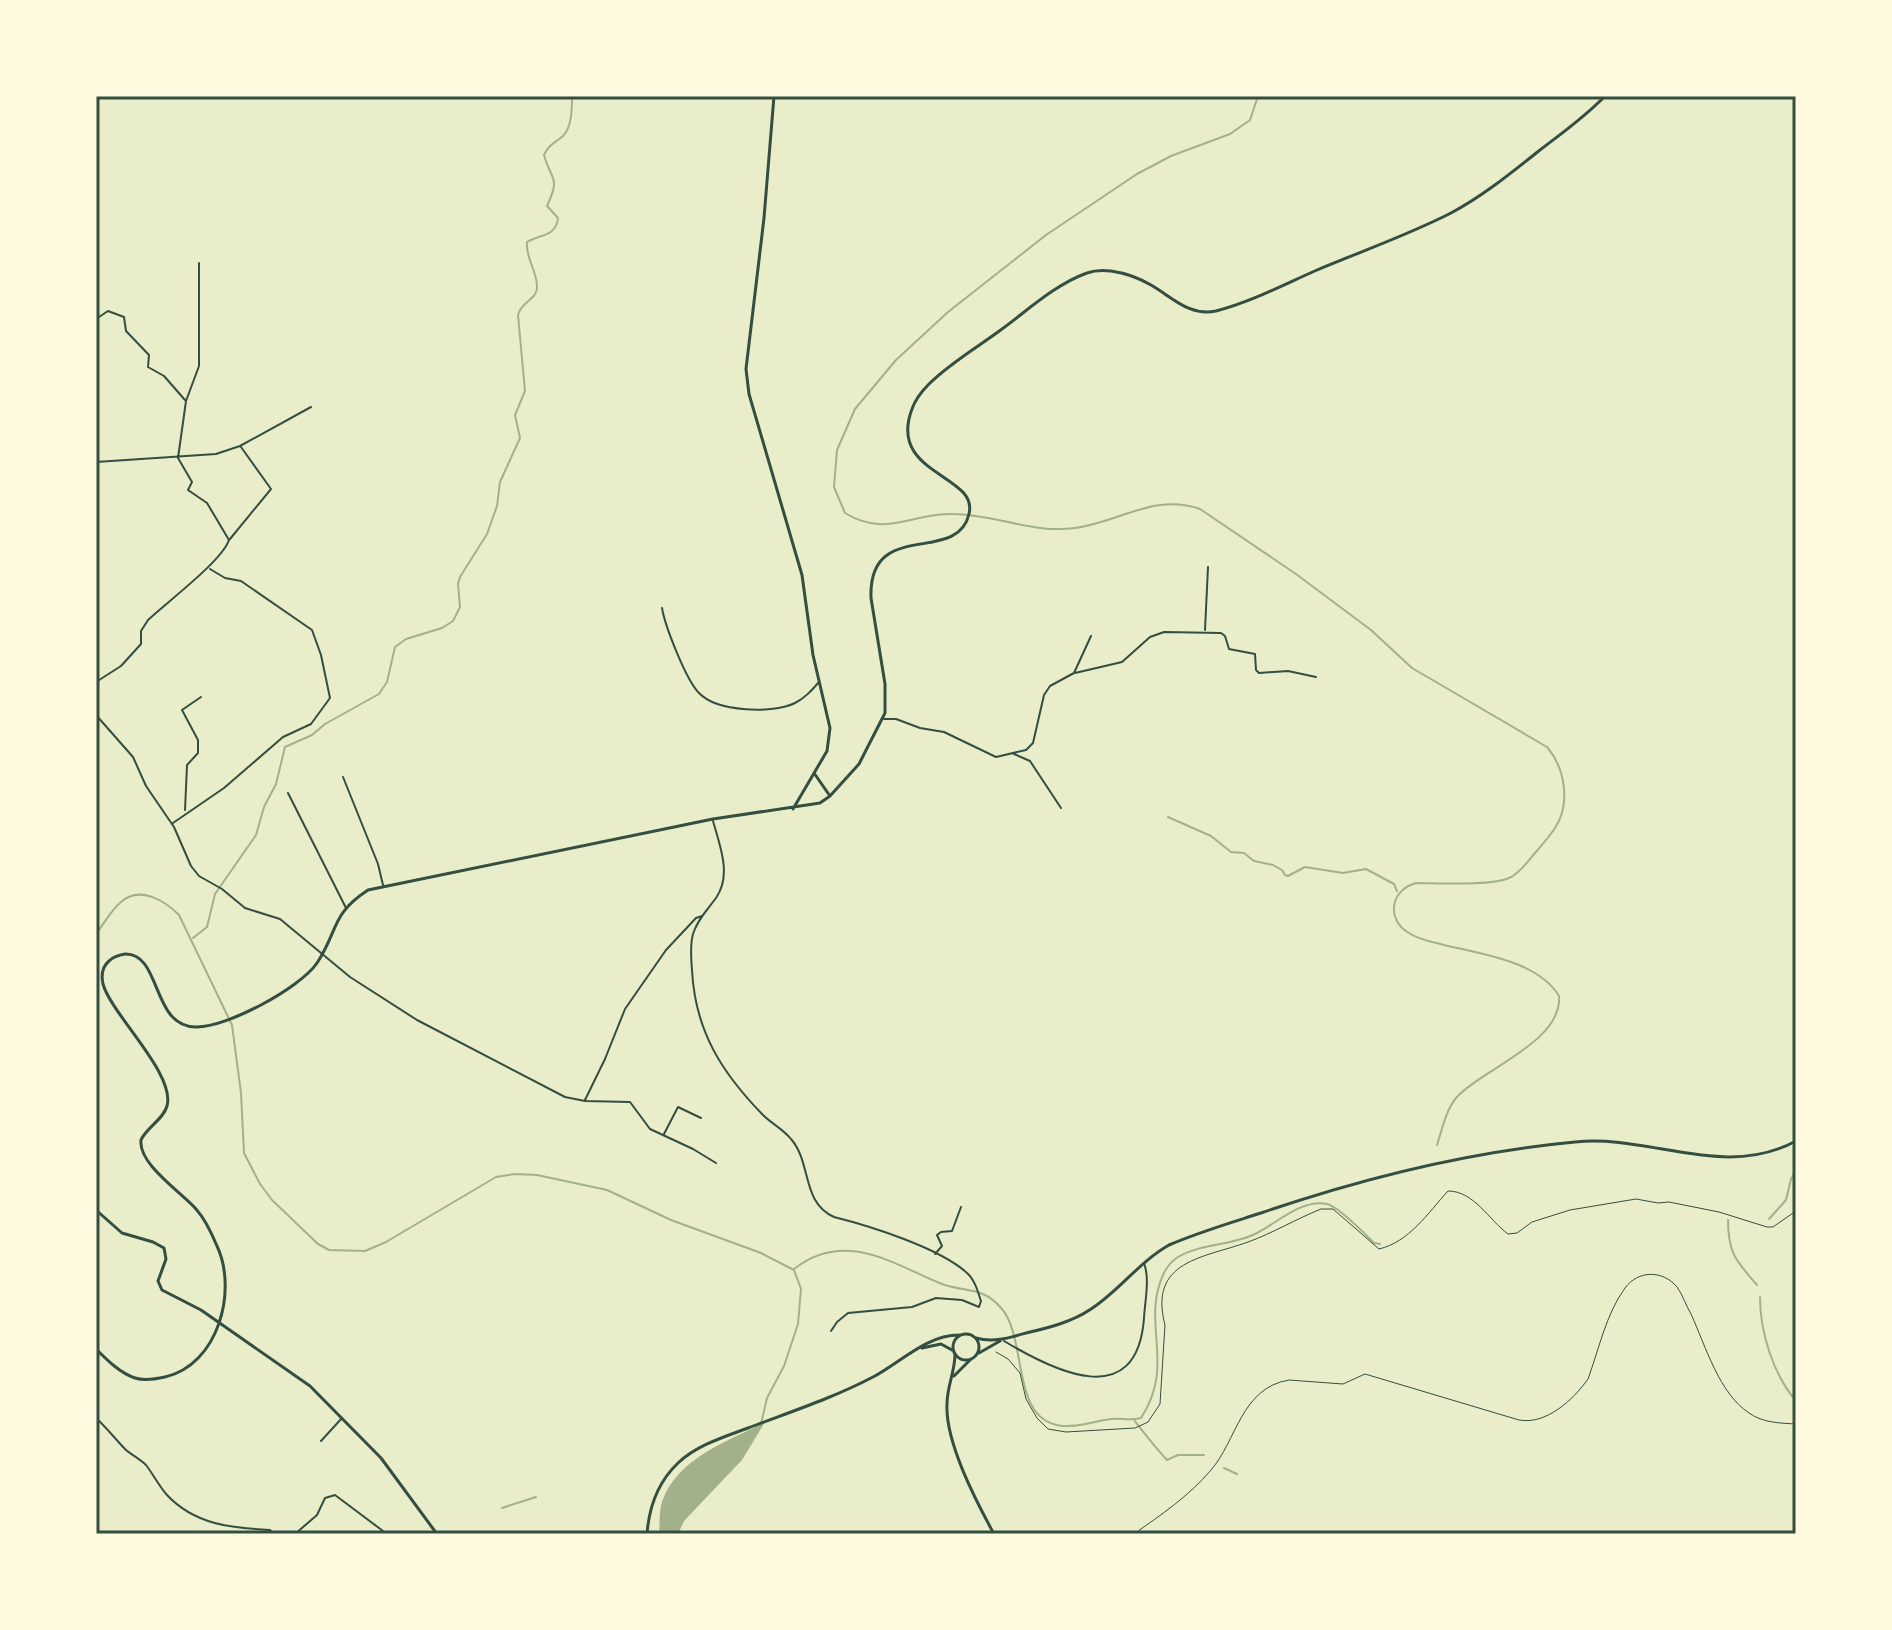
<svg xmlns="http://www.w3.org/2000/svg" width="1892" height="1630" viewBox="0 0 1892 1630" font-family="'Exo 2',sans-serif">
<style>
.water{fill:#a3b18a}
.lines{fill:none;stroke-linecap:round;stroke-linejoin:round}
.stream{stroke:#a3b18a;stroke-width:2}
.path{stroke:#344e41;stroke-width:1}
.service{stroke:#344e41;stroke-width:1}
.minor{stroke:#344e41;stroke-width:2}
.tertiary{stroke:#344e41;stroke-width:3}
.secondary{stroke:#344e41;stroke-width:3}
.neatline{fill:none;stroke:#344e41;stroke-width:3}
</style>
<rect width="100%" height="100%" fill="#e9edc9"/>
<path class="water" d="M765,1422L742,1460L684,1521L678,1534H659C660,1524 659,1511 662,1502C677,1458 727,1442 765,1422Z"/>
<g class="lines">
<path class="stream" d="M1258,96L1250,120L1230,134L1171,156L1137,174L1046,235L948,312L896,360L855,409L837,450L834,487L845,513C886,538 911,513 953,514C994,514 1033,534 1075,528C1119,522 1155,493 1200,509L1296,574L1371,630L1412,668L1547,747C1565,768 1571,804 1555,828C1549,837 1542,845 1535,853C1528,861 1519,874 1509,878C1491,886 1438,883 1416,883C1390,890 1386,920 1409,933C1419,940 1433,942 1444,945C1481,954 1538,961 1559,996C1563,1042 1480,1070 1456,1098C1446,1110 1442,1130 1437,1145
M1168,817L1211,836L1231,852L1244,853L1254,861L1273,865L1282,870L1285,875L1288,876L1305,867L1343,873L1366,869L1394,884L1397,891
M96,934C104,924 111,910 121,902C140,885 165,901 179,915L232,1025L241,1093L244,1153L260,1184L272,1200L318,1244L329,1250L365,1251L386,1242L496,1177L515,1174L537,1175L607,1190L671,1220L761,1253L794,1270L801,1289L798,1324L784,1366L767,1398L761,1424
M193,938L207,927L215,894L256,835L264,807L276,784L285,747L312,735L325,724L379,694L387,682L395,647L406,639L442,628L453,621L460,607L458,584L460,577L487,534L497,506L500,482L520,438L515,415L525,391L518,315C521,302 536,300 537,288C538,272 525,258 527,242C540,234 556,237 558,218L547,206C561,176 551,181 544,155C549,144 555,143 563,136C572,127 572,108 572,96
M1769,1219L1786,1200L1791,1179L1796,1170
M1728,1220C1728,1253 1736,1261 1757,1285
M794,1269C845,1229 893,1264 942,1284C967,1293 983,1286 1002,1309C1028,1340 1010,1422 1063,1426C1080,1427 1095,1421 1111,1419C1122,1418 1131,1421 1141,1418C1176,1365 1141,1324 1163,1275C1166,1268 1172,1261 1178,1257C1202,1243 1231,1246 1255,1234C1276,1224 1302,1198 1327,1204C1338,1206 1365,1234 1374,1243L1380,1244
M1760,1297C1760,1332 1773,1374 1796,1401
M1134,1420C1145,1434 1155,1447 1167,1460L1178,1455H1204
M1224,1468L1237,1474
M502,1508L536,1497"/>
<path class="path" d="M996,1352L1008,1359L1020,1373L1026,1399L1037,1418L1048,1429L1066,1432L1135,1428L1148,1422L1160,1404L1165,1325C1148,1260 1204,1258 1248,1242C1273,1233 1296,1219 1321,1209H1333L1379,1249C1409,1242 1428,1213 1448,1191C1474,1191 1489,1220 1508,1234L1517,1233L1532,1222L1570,1210L1636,1199L1658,1203L1669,1202L1719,1212L1767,1227H1773L1796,1211"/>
<path class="service" d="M1134,1534C1162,1514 1188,1497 1211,1470C1237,1440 1241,1388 1289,1380L1343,1384L1365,1374L1519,1420C1546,1425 1573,1400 1588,1379C1599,1349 1606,1314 1625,1288C1638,1270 1663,1270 1677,1287C1683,1295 1686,1306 1691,1314C1706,1347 1719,1393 1749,1413C1763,1423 1780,1423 1796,1424"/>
<path class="minor" d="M96,319L108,311L124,317L126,331L149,355L148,367L164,376L185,400
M96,462L216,454L240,446L311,407
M230,539L271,489L241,447
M662,608C665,626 686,680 699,693C717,712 773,714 795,703C805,698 812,690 819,682
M1205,630L1208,567
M1075,673L1122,662L1150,637L1164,632L1221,633L1225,636L1229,649L1255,654L1256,670L1259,673L1288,671L1316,677
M96,682L121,666L141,644V631L148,620C167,602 222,561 229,540L207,503L188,490L192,482L178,458L186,401L199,366V263
M96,715L133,757L146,786L174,827L191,866L199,876L222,889L245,908L280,919L350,977L417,1020L565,1097L585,1101L630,1102L650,1129L693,1149L716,1163
M884,719H896L920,728L944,732L996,757L1026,750L1033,743L1044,695L1050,686L1074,673L1091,636
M1014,754L1030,761L1061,808
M343,777L378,864L383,885
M288,793L346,908
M185,810L187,765L198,753V740L182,710L201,697
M713,821C720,846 732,875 716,898C708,909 697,920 693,934C690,945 691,959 692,970C695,1031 722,1073 763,1115C772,1124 783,1129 791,1139C812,1163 801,1202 834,1217C870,1226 940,1248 967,1273C975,1280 978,1292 981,1301L979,1307L962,1300L936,1298L912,1307L848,1313L837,1322L831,1331
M173,823L224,788L283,737L311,724L330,698L321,655L312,630L241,581L225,578L210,569
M585,1100L605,1059L625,1009L666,950L696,918L702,916
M664,1134L678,1107L701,1118
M935,1254L942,1246L937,1235L941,1232L952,1231L961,1207
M1004,1341C1054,1371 1137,1413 1144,1318C1145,1300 1150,1279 1144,1263
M96,1418C107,1428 116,1440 126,1450C132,1455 140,1459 146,1465C153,1474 159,1486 167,1495C195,1525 232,1528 270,1530L274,1534
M321,1441L342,1418
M295,1534L317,1515L325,1498L335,1495L387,1534"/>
<path class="tertiary" d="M774,96L764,218L746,369L749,394L802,575L813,655L830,728L827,751L793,809
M814,773L830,796
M96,1210L122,1233L153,1242L164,1248L166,1259L158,1281L162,1290L201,1310L310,1386L381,1458L437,1534
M96,1349C107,1360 120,1373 135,1378C144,1381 156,1379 165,1377C218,1365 238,1291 217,1246C212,1234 205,1219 196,1209C181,1192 138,1164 141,1140C147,1127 163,1120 167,1106C176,1074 111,1014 103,984C101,975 102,967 109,961C113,957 119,955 125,954C162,953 151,1027 196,1027C226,1028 300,988 317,963C339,930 330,915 368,890L713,819L820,803L830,796L859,764L885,713V684L871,598C868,517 957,566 969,514C979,474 887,475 912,409C915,400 922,391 929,384C950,363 978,347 1002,329C1028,310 1056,284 1087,273C1095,270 1103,270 1111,271C1125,273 1139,278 1151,285C1172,297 1190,317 1216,311C1251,302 1285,284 1317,270C1362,251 1408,235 1451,213C1483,196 1511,173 1540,150C1562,133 1585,117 1605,96
M955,1354C955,1372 947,1386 947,1404C945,1442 976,1501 994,1534
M954,1376L970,1360"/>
<path class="secondary" d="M953 1347a13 13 0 1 1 26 0a13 13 0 1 1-26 0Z
M976,1338C993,1343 1009,1338 1026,1333C1048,1328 1072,1322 1091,1309C1119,1291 1139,1262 1169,1245C1199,1232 1230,1223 1261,1213C1363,1178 1467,1152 1575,1142C1650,1134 1724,1180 1796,1141
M922,1348L941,1344L952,1350
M979,1353L1000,1341
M647,1534C649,1507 658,1482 678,1463C697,1445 724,1437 748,1428C790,1412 833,1398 873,1377C900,1363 926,1335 959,1335"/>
</g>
<rect width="1892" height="1630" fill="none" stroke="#fefae0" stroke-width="196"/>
<rect x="98" y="98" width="1696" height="1434" class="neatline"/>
</svg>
